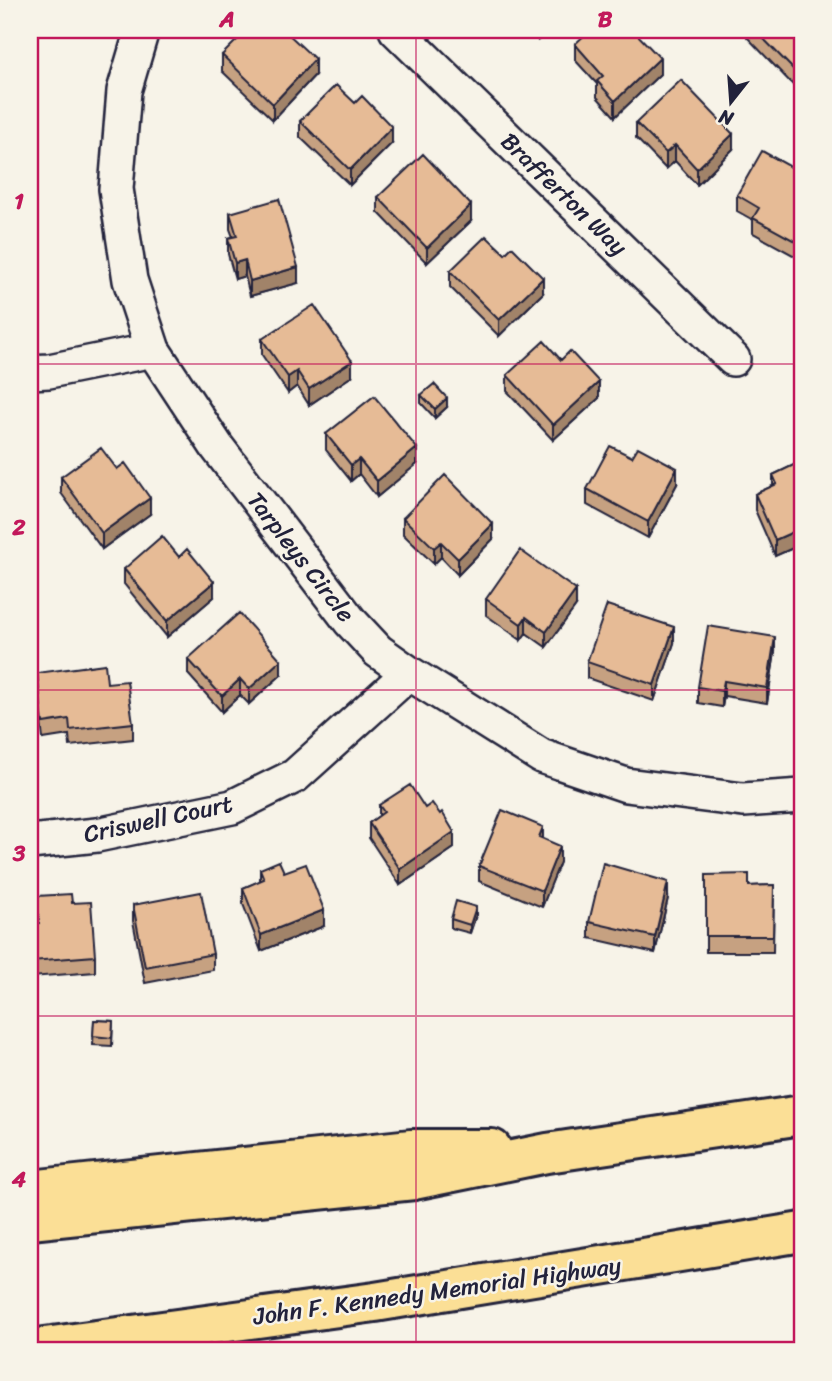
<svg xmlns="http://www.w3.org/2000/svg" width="832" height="1381" viewBox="0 0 832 1381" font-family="Sriracha,sans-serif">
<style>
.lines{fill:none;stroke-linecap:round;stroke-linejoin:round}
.minor-casing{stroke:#22223b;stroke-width:38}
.motorway-casing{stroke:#22223b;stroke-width:44}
.minor{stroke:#f7f3e8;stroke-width:33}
.motorway{stroke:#fbdf96;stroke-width:38}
.wall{fill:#c6a181;stroke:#22223b;stroke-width:2}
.shaded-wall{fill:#a18369;stroke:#22223b;stroke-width:2}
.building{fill:#e6bb96;stroke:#22223b;stroke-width:2}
.grid{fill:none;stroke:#c2185b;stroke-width:2;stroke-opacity:0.55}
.labels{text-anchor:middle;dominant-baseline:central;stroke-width:5;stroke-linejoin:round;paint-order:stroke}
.street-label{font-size:24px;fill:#22223b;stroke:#f7f3e8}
.neatline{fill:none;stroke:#c2185b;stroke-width:2.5}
.grid-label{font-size:23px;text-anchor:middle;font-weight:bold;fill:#c2185b}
</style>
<rect width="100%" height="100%" fill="#f7f3e8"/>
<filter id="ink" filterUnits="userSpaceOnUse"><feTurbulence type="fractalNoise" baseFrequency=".0143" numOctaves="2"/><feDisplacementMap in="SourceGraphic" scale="14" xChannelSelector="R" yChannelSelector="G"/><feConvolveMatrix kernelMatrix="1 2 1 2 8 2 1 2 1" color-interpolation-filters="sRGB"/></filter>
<g filter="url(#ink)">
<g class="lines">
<defs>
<path id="minor" d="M142,30L124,91L116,189L130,280L153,350L217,447L350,621L378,651L409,673L541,756L626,785L743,800L802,796
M396,30L733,359
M30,372L49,371L153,350
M30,842L97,835L232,807L295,776L409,673"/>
<path id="motorway" d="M30,1190L411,1149H492
M30,1220L414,1180L547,1153L802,1115
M30,1349L375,1302L802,1232"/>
</defs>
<use href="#minor" class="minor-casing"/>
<use href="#motorway" class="motorway-casing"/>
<use href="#minor" class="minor"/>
<use href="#motorway" class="motorway"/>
</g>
<path class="wall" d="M528,30H549L538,40Z
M747,30H802L794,86L747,37Z
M575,44L660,74L615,117L597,97V84L575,60Z
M222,55L315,75L273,120L222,71Z
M300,121L392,143L350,185L300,137Z
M636,123L733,149L697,185L675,161L666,169L636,138Z
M802,173V260L753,233V220L737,211V195Z
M378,197L471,221L427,263L378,212Z
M30,206H32L33,271H30Z
M230,213L298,283L250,296L245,276L235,279L228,254V238L233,237L230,229Z
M450,271L543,293L499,336L450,287Z
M262,339L352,376L309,405L297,386L288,393L262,355Z
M561,360L599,398L553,440L507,391V375Z
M421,395L447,407L435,418L421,403Z
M326,434L417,464L377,497L359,474L351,481L326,450Z
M802,461V544L775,556L755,510V494L773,486V475Z
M61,477L150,514L102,549L61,493Z
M677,484L648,538L587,505V489Z
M403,518L493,539L458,575L441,557L434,564L403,534Z
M179,557L214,597L167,637L124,584V569Z
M486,599L576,606L546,647L526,633L521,640L486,615Z
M674,643L654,701L587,678V662Z
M775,652L767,703L724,696L722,707L698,703V687Z
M188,659L281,675L249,704L240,695L222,712L188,674Z
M37,673L107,683L133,723V739L70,746L69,735L43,739L37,688Z
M379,805L425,808L454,848L400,885L369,838V823L379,816Z
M543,839L560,862L542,907L479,881V866Z
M260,869L284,872L324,926L261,951L243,904V888L260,881Z
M706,875L749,886L774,885L773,952H706Z
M37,896L72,903L95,956V972L31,977L30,924L38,923Z
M668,898L655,953L589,938V922Z
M133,905L213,954V970L145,983L133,921Z
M476,915L470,933L451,928V919Z
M94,1020L113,1021L112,1046L93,1045Z"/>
<path class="shaded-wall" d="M538,30H549L538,40Z
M660,58V74L615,117V101Z
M315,59V75L273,120V104Z
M802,62V78L794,86V70Z
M392,127V143L350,185V170Z
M733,134V149L697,185V169Z
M675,145V161L666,169V153Z
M471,205V221L427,263V248Z
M245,260V276L235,279V263Z
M298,267V283L250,296V281Z
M543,278V293L499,336V320Z
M352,361V376L309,405V389Z
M297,371V386L288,393V377Z
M599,382V398L553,440V425Z
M447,398V407L435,418V409Z
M417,448V464L377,497V481Z
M359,459V474L351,481V465Z
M677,468V484L648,538V522Z
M150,498V514L102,549V533Z
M493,524V539L458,575V559Z
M802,528V544L775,556V540Z
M441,542V557L434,564V548Z
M214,582V597L167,637V621Z
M576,590V606L546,647V632Z
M526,617V633L521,640V624Z
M674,627V643L654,701V685Z
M775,637V652L767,703V688Z
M281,660V675L249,704V689Z
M240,679V695L222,712V696Z
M724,681V696L722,707V691Z
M543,827V843L539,837Z
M454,832V848L400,885V869Z
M560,846V862L542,907V891Z
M668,882V898L655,953V937Z
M476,907V915L470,933V925Z
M324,910V926L261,951V935Z"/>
<path class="building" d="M247,30H284L315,59L273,104L222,55Z
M590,30H633L660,58L615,101L597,81L603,76L575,44Z
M755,30H802V62L794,70Z
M681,80L733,134L697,169L675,145L666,153L636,123Z
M336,85L355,103L362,96L392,127L350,170L300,121Z
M762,151L802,173V245L753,218L759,208L737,195Z
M423,154L471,205L427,248L378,197Z
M279,199L298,267L250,281L245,260L235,263L228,238L237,236L230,213Z
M30,206H32L33,256H30Z
M486,236L505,254L512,247L543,278L499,320L450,271Z
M314,305L352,361L309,389L297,371L288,377L262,339Z
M544,341L561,360L570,351L599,382L553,425L507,375Z
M434,384L447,398L435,409L421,395Z
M374,396L417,448L377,481L359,459L351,465L326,434Z
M610,446L632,457L638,447L677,468L648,522L587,489Z
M101,448L117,469L125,463L150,498L102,533L61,477Z
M802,461V528L775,540L755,494L777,484L773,475Z
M445,475L493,524L458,559L441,542L434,548L403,518Z
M162,536L179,557L187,549L214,582L167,621L124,569Z
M520,550L576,590L546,632L526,617L521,624L486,599Z
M607,605L674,627L654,685L587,662Z
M239,613L281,660L249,689L240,679L222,696L188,659Z
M708,626L775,637L767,688L724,681L722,691L698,687Z
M105,664L107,683L127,681L133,723L70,730L69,719L43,723L37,673Z
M410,785L425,808L432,803L440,814L442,812L454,832L400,869L369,823L384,812L379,805Z
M502,810L543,827L539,837L560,846L542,891L479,866Z
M279,861L284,872L306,864L324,910L261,935L243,888L264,879L260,869Z
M603,863L668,882L655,937L589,922Z
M749,874V886L774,885L773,936H706V875Z
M201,892L213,954L145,967L133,905Z
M71,894L72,903L91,902L95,956L31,961L30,924L39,923L37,896Z
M456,901L476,907L470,925L451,919Z
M94,1020L113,1021L112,1038L93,1036Z"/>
</g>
<path class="grid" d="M416,30V1351M30,364H802M30,690H802M30,1016H802"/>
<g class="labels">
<g class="street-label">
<text transform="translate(564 194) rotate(44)">Brafferton Way</text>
<text transform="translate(301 557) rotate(52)">Tarpleys Circle</text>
<text transform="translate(158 819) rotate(-12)">Criswell Court</text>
<text transform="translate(437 1291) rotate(-8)">John F. Kennedy Memorial Highway</text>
</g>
</g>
<rect width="832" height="1381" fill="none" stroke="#f7f3e8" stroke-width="77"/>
<g transform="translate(731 102) rotate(197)" stroke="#f7f3e8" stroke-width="5" paint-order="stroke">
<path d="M0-5L12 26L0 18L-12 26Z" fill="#22223b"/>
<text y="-10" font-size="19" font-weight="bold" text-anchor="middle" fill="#22223b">N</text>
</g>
<rect x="38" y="38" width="756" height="1304" class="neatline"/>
<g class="grid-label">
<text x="227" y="27">A</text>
<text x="605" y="27">B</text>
<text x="19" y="209">1</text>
<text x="19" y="535">2</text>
<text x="19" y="861">3</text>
<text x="19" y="1187">4</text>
</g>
</svg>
